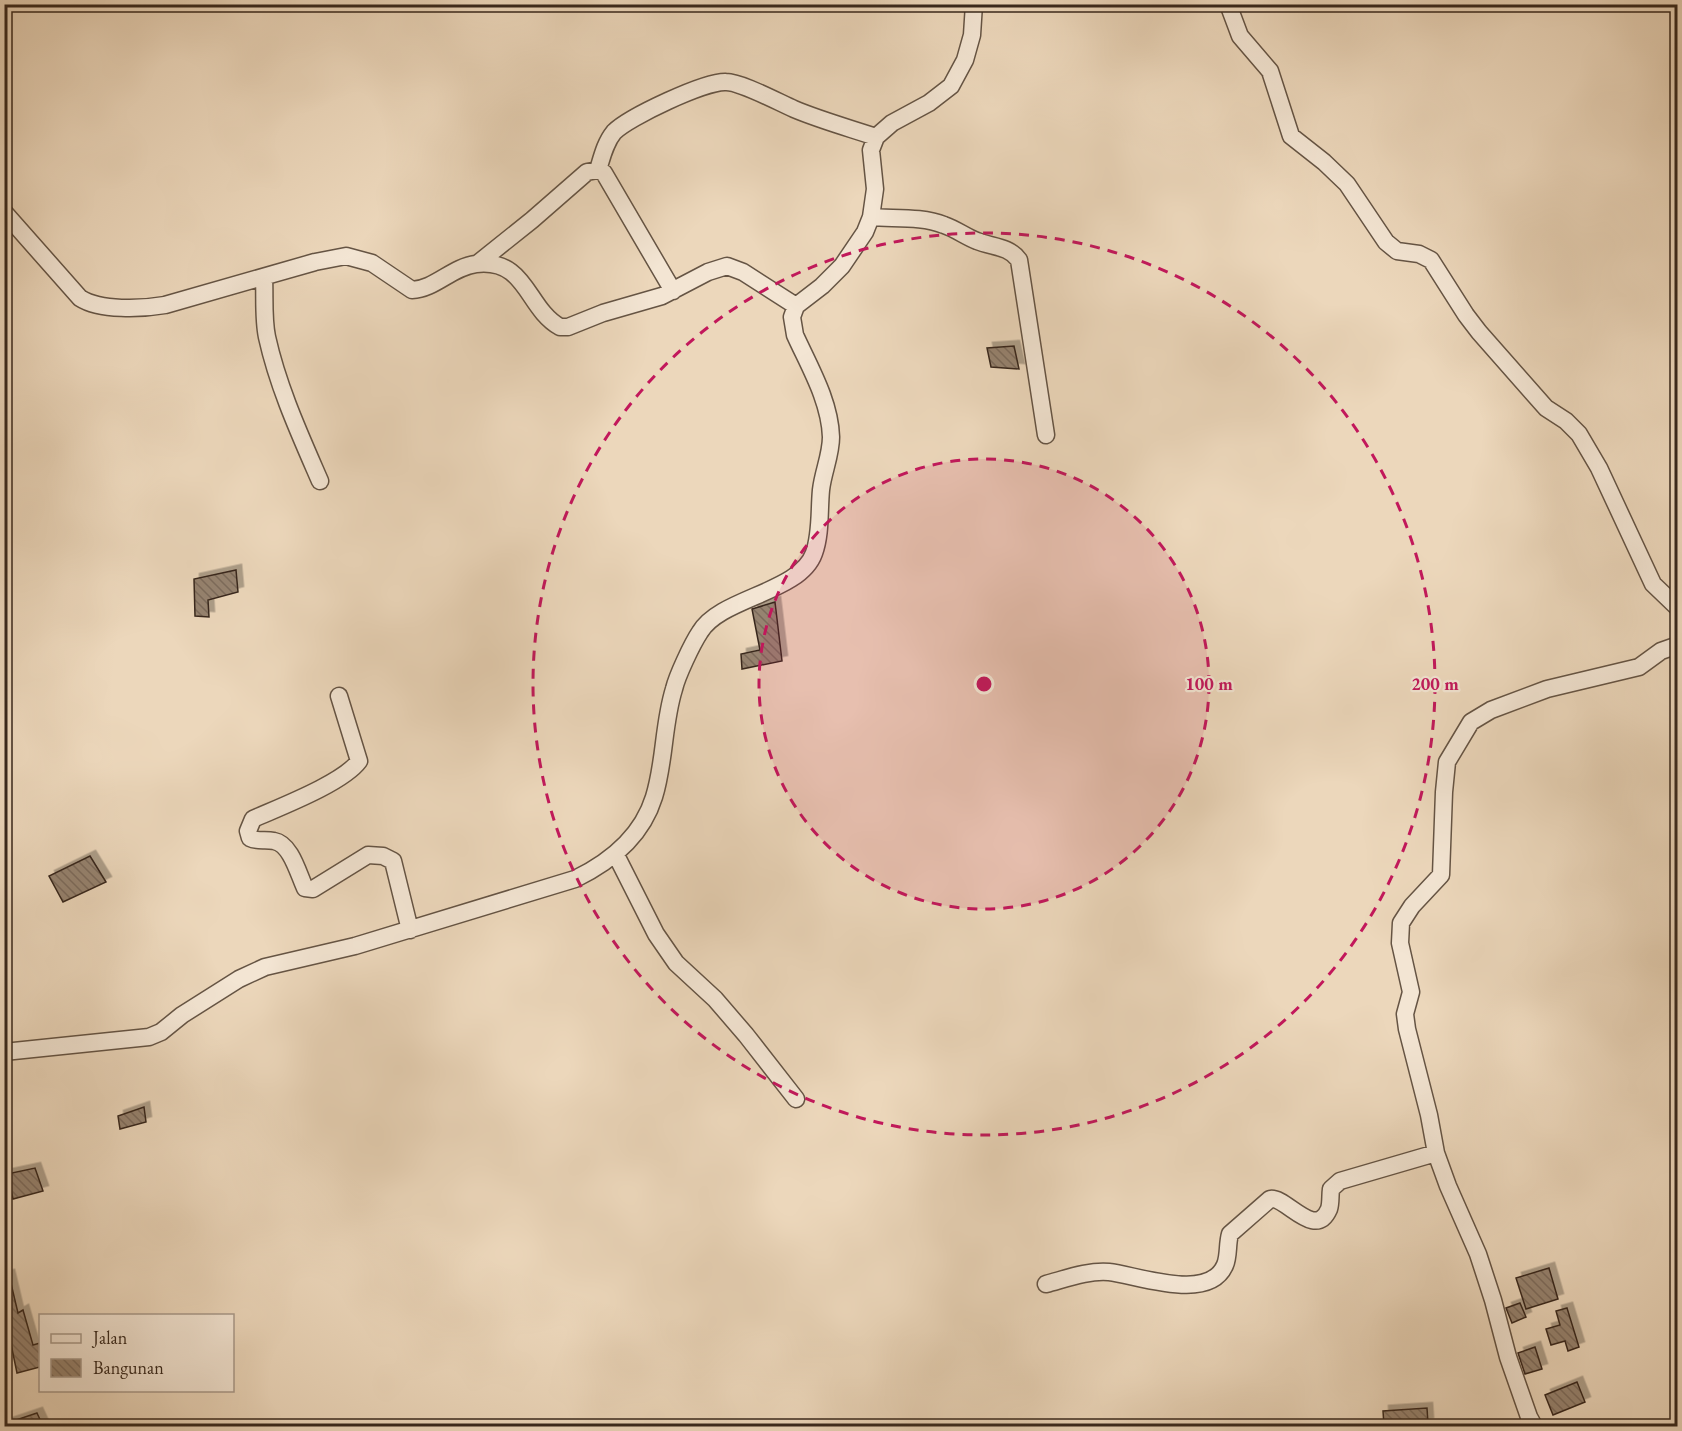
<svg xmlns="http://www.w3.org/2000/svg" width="1682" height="1431" viewBox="0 0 1682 1431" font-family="'EB Garamond',serif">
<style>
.building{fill:url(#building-back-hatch);stroke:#38281d;stroke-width:1.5;filter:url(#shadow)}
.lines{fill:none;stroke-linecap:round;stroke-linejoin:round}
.minor-casing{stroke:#655444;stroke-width:19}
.minor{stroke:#f3e5d3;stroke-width:16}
.ring{fill:none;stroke:#c2185b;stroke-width:3;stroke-dasharray:10 8}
.centre{fill:#c2185b;stroke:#f3e5d3;stroke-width:3}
.ring-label{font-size:18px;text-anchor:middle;font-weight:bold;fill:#c2185b;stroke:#f3e5d3;stroke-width:4.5;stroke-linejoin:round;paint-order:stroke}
</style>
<defs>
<pattern id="building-back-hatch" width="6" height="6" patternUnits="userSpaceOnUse" patternTransform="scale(1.5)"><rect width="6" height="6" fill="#96836f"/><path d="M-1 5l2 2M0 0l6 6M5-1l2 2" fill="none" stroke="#7b6b5b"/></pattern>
<filter id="shadow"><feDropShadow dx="5.5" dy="-5.5" stdDeviation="0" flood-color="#0004"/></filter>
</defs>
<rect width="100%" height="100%" fill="#ecd7bb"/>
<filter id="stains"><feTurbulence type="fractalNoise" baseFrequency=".00333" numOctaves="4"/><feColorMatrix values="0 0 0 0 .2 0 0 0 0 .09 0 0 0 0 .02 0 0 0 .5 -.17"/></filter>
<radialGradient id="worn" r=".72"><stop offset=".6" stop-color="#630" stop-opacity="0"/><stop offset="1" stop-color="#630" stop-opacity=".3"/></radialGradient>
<path class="building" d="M1014,346L1019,369L991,367L987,348Z
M236,570L238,592L208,600L209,617L195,616L194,579Z
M775,602L782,661L742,669L741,654L760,650L752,609Z
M90,856L106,882L63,902L49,876Z
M144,1107L146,1122L120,1129L118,1116Z
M35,1168L43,1191L13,1199L7,1174Z
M1549,1268L1558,1299L1526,1309L1516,1278Z
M9,1275L18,1313L23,1310L33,1345L40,1343V1367L17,1373L10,1339L8,1340L4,1333V1276Z
M1520,1303L1526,1317L1512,1323L1506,1308Z
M1567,1308L1579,1347L1568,1351L1565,1341L1551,1345L1546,1329L1560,1325L1556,1311Z
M1535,1347L1542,1369L1525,1374L1518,1353Z
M1577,1382L1585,1402L1553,1415L1545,1395Z
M1427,1408L1428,1423L1384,1426L1383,1411Z
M37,1413L43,1426H4V1424Z"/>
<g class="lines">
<defs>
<path id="minor" d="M1228,4L1240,36L1270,71L1291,136L1324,162L1347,184L1386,242L1397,251L1419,254L1431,260L1466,315L1479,332L1546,408L1566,421L1579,434L1599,468L1653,584L1678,608
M598,170C602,157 605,143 614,132C629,117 705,81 726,82C741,82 778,102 794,109C820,120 849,128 876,137
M4,212L80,298C100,311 142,309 165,305L315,262L346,256L372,263L412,290C435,289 452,267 476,264C527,258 526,308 560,327H568L603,313L662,296L708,272L727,266L743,272L796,306
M871,217C894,219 922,216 944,225C956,229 966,237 977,241C992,247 1009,246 1019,260L1046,435
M477,264L532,220L587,172L598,170L604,173L673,291
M264,277C265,297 263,318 267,337C278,387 300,435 320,481
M339,696L359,761C343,783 280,807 253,819L248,831L250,838C258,842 265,839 274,841C291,844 298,873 305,888L313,889L368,855L383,856L393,861L410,930
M616,855L656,934L676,963L715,999L746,1035L796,1099
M4,1052L149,1037L161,1032L182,1015L239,979L265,967L355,946L575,879C610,862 642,836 654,797C665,762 663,724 674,689C677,676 692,644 700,632C721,597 800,593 814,553C821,534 819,511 821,490C823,472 831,455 831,437C830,401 809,366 795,335L792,317L796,306L822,286L842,266L865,232L871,217L875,189L871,150L876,137L892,123L929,103L951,86L965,60L972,35L974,4
M1046,1284C1065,1279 1089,1270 1109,1272C1137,1275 1209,1303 1225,1265C1229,1256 1227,1244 1230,1234L1270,1199C1286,1196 1315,1241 1329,1209C1331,1203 1330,1196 1331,1189L1340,1181L1436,1153
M1534,1426L1529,1417L1508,1357L1493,1300L1478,1254L1448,1186L1436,1153L1429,1115L1407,1029L1405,1014L1411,992L1400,943L1401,923L1412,906L1441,875L1444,792L1447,762L1471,722L1491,710L1547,689L1639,667L1661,651L1678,645"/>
</defs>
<use href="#minor" class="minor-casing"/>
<use href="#minor" class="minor"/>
</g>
<circle cx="984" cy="684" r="225" fill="#c2185b" fill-opacity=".12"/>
<g class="ring">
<circle cx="984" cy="684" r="225"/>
<circle cx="984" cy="684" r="451"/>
</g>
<circle cx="984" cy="684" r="9" class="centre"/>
<g class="ring-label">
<text x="1209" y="690">100 m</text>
<text x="1435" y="690">200 m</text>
</g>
<rect width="1682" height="1431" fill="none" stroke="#ecd7bb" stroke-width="24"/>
<rect x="6" y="6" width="1670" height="1419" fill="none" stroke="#38281d" stroke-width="3"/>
<rect x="12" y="12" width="1658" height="1407" fill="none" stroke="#38281d" stroke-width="1.5"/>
<rect x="39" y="1314" width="195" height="78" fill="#f3e5d3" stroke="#a8998a" stroke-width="1.5"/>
<rect x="51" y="1334" width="30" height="9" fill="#f3e5d3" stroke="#a8998a" stroke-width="1.5"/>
<text x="93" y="1344" font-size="18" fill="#38281d">Jalan</text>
<rect x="51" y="1359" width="30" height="18" fill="url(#building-back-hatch)" stroke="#a8998a" stroke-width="1.5"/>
<text x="93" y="1374" font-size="18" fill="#38281d">Bangunan</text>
<rect width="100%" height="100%" filter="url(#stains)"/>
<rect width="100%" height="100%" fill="url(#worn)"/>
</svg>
